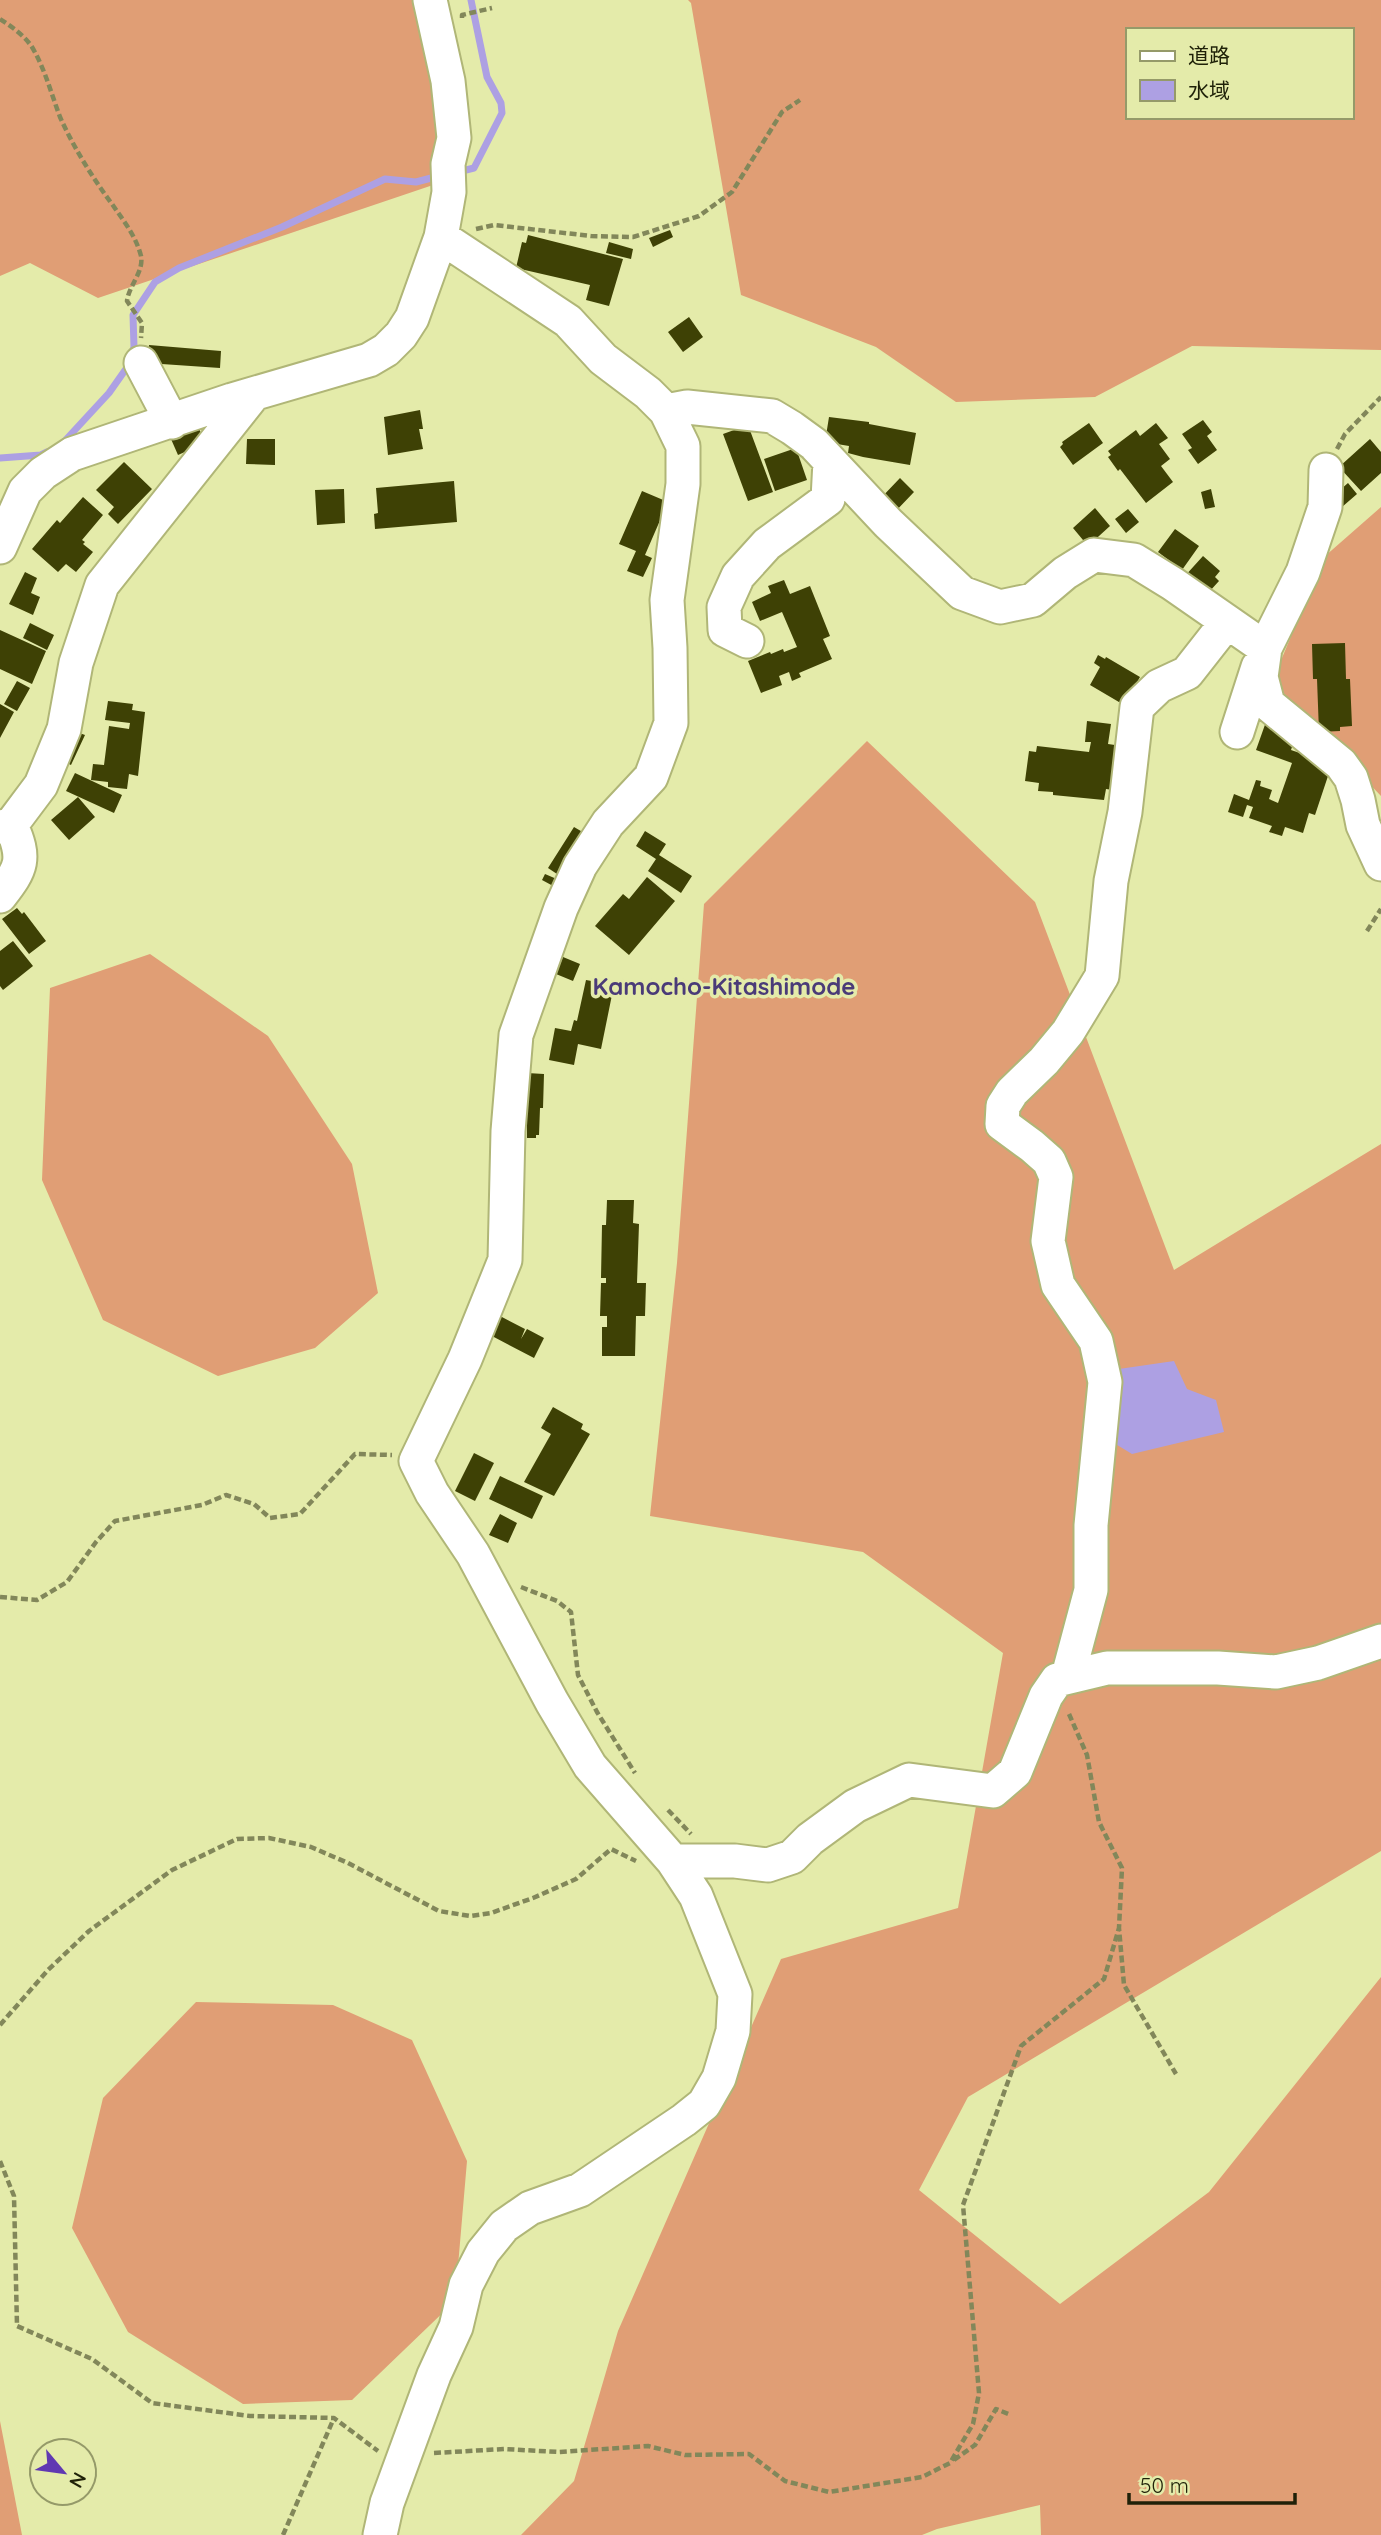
<svg xmlns="http://www.w3.org/2000/svg" width="1381" height="2535" viewBox="0 0 1381 2535" font-family="Quicksand,'Noto Sans JP',sans-serif">
<style>
.forest{fill:#e09e75;fill-rule:evenodd}
.water{fill:#ada0e3}
.lines{fill:none;stroke-linecap:round;stroke-linejoin:round}
.stream{stroke:#ada0e3;stroke-width:7}
.building{fill:#3e4105}
.minor-casing{stroke:#b0b677;stroke-width:37}
.path{stroke:#82875a;stroke-width:4.5;stroke-dasharray:7 3.5;stroke-linecap:butt}
.minor{stroke:#fff;stroke-width:33}
.labels{text-anchor:middle;dominant-baseline:central;stroke-width:7;stroke-linejoin:round;paint-order:stroke}
.quarter-label{font-size:24px;font-weight:bold;fill:#4a3b78;stroke:#e4ebaa}
</style>
<rect width="100%" height="100%" fill="#e4ebaa"/>
<path class="forest" d="M0,0H415L433,84L439,137L433,185L98,298L30,263L0,276Z
M688,0H1381V350L1192,346L1095,397L956,402L876,347L741,295L691,3ZM1127,30H1351V117H1127Z
M1381,507V796L1272,682L1324,557Z
M867,741L1035,902L1174,1270L1381,1144V1851L968,2097L919,2190L1060,2304L1209,2192L1381,1977V2535H1041L1040,2505L937,2529L922,2535H521L574,2481L618,2331L781,1959L958,1908L1003,1653L863,1552L650,1516L677,1263L704,904Z
M150,954L268,1036L352,1164L378,1293L315,1348L218,1376L103,1320L42,1180L50,988Z
M196,2002L333,2005L412,2040L467,2161L455,2301L352,2400L243,2404L128,2332L72,2228L103,2098Z
M0,2421L22,2535H0Z"/>
<path class="water" d="M1174,1361L1187,1389L1216,1400L1224,1432L1132,1454L1104,1437L1112,1370Z"/>
<g class="lines">
<path class="stream" d="M458,172L474,168L502,113L501,103L487,77L471,0
M61,445L109,393L128,366L134,347L133,315L155,282L179,268L282,227L385,179L416,182L439,176
M0,458L41,455L47,452"/>
</g>
<path class="building" d="M670,230L673,237L653,247L649,238Z
M528,235L623,259L609,306L586,300L590,285L516,268L522,242L526,243Z
M609,242L633,249L631,259L606,253Z
M689,317L703,337L683,352L668,332Z
M149,345L221,351L220,368L147,363Z
M420,410L423,429H419L423,449L388,455L384,417Z
M829,417L869,422V424L916,433L910,465L863,457L848,453L849,446L825,442Z
M1203,420L1212,432L1207,436L1217,450L1198,464L1188,450L1192,448L1182,434Z
M1089,423L1103,443L1073,465L1060,447L1063,444L1062,442Z
M1156,423L1168,438L1159,444L1170,459L1161,466L1173,482L1146,503L1120,469L1118,471L1108,457L1111,455L1108,451L1136,430L1140,436Z
M748,425L773,492L748,501L723,434Z
M198,426L205,443L178,455L171,439Z
M247,439H275V465L246,464Z
M1370,439L1381,452V473L1361,491L1339,467Z
M796,448L807,480L775,491L764,459Z
M124,462L152,489L118,524L108,514L114,507L96,490Z
M900,478L914,492L893,514L879,500Z
M454,481L457,522L375,529L374,514L378,513L376,488Z
M1348,483L1357,494L1342,507L1333,496Z
M344,489L345,523L317,525L315,490Z
M1211,489L1215,507L1205,509L1201,492Z
M642,491L668,502L645,555L652,558L643,577L627,571L636,551L619,544Z
M83,497L103,515L82,540L85,542L83,544L93,552L76,572L66,564L58,572L32,549L57,520L60,523Z
M1095,508L1110,526L1088,546L1073,528Z
M1128,509L1139,522L1126,533L1115,519Z
M1175,529L1199,546L1182,570L1158,552Z
M1203,556L1220,571L1215,577L1219,581L1209,592L1184,577Z
M25,572L37,578L31,593L40,597L33,615L9,604Z
M784,580L790,594L810,586L830,636L823,639L832,659L799,673L801,677L792,681L789,672L779,676L782,685L761,693L748,661L770,652L771,654L783,649L784,652L797,647L782,612L760,621L752,602L771,593L768,586Z
M30,623L54,635L47,650L23,638Z
M0,630L46,651L32,684L0,669Z
M1345,643L1346,679H1350L1352,726L1340,727V731L1319,732L1317,679H1313L1312,644Z
M1098,655L1105,659L1106,657L1140,677L1124,705L1090,685L1100,667L1094,663Z
M17,681L30,688L17,711L4,704Z
M108,701L133,704L132,710L145,712L138,776L129,774L127,789L108,787V782L91,780L93,764L104,765L109,726L129,729L130,723L105,720Z
M0,704L14,712L0,738Z
M1267,719L1296,735L1291,750L1332,764L1315,815L1309,813L1303,833L1285,827L1282,836L1269,832L1272,826L1249,818L1253,807L1247,805L1243,817L1228,812L1234,794L1249,800L1256,780L1261,781L1260,786L1272,790L1269,799L1278,803L1292,763L1256,750Z
M1087,721L1111,724L1108,744L1115,745L1113,769H1116L1113,790L1106,789L1104,800L1053,795V792L1038,791L1039,783L1025,781L1029,751L1036,752L1037,746L1089,752L1091,742H1085Z
M74,731L85,735L71,765L61,760Z
M75,773L122,795L114,813L66,791Z
M78,797L95,817L69,840L51,820Z
M574,827L586,834L560,876L548,868Z
M645,831L666,844L659,855L692,876L681,893L648,871L656,859L636,846Z
M545,874L559,880L555,887L542,880Z
M647,877L675,901L629,955L595,926L623,894L629,899Z
M17,908L22,914L24,912L46,941L29,954L2,919Z
M13,941L33,966L3,990L0,986V951Z
M563,957L580,964L573,981L556,974Z
M586,980L614,985L601,1049L578,1044L574,1065L549,1060L555,1028L571,1031L574,1020L577,1021Z
M527,1073L544,1074L543,1108H540L539,1135H536V1138H527Z
M607,1200H634L633,1223L639,1224L637,1283H646L645,1316H636L635,1356H602V1327H607V1316H600L601,1283H606V1278H601L602,1225H606Z
M500,1316L525,1329L521,1339L527,1329L544,1338L534,1358L492,1336Z
M553,1407L583,1424L581,1429L590,1434L554,1496L524,1482L551,1434L541,1428Z
M474,1453L494,1463L475,1501L455,1491Z
M500,1476L543,1496L532,1519L489,1499Z
M500,1514L517,1523L508,1543L489,1535Z"/>
<g class="lines">
<defs>
<path id="minor" d="M141,363L172,422
M666,411L687,407L772,416L792,428L814,444L888,523L962,593L1000,607L1033,600L1065,573L1094,555L1134,560L1173,584L1265,648L1303,572L1325,507L1326,470
M0,547L25,491L43,473L72,454L232,400L369,360L386,350L401,335L412,318L441,237L446,209L449,192L448,164L454,138L448,81L430,0
M747,641L725,630L724,607L738,576L767,544L828,499L830,461
M1265,648L1261,677L1268,704L1341,764L1351,778L1358,800L1363,825L1381,864
M1237,732L1258,667
M0,827L11,825L41,785L64,729L76,663L102,585L253,395
M0,896C22,868 26,859 11,825
M1068,1676L1091,1590V1525L1105,1382L1096,1341L1058,1285L1048,1241L1056,1177L1049,1161L1032,1146L1002,1124L1003,1106L1012,1092L1044,1061L1068,1032L1102,976L1111,881L1125,812L1137,707L1159,686L1187,673L1227,622
M673,1861H735L768,1865L792,1857L810,1839L855,1806L909,1780L993,1791L1015,1772L1046,1696L1057,1680L1107,1668H1218L1276,1672L1318,1663L1381,1641
M380,2535L387,2503L434,2375L456,2327L466,2285L483,2252L504,2226L530,2208L580,2190L684,2120L704,2104L719,2078L733,2031L735,1994L696,1896L673,1861L590,1766L552,1702L473,1554L432,1493L416,1461L465,1359L505,1260L508,1131L516,1035L561,908L580,866L608,823L651,777L671,723L670,648L667,600L683,484V446L666,411L648,393L603,359L568,321L441,237"/>
</defs>
<use href="#minor" class="minor-casing"/>
<path class="path" d="M462,18V15L492,8
M0,19C12,27 24,35 32,47C45,69 51,93 60,117C74,148 92,177 112,204C123,220 136,236 141,256C144,272 129,285 127,301L142,323L141,338
M476,229L494,225L591,236L633,237L699,216L732,192L782,112L800,100
M1337,449L1345,434L1381,397
M1367,931L1381,909
M521,1587L557,1601L571,1612L578,1675L597,1712L635,1773
M0,1597L37,1600L67,1582L96,1542L115,1521L202,1505L226,1495L254,1504L270,1518L300,1514L355,1454L392,1455
M1069,1714L1087,1755L1099,1822L1122,1868L1119,1928L1124,1985L1176,2074
M668,1810L691,1834
M0,2025L48,1970L89,1931L172,1870L237,1839L269,1838L311,1847L348,1863L439,1911L470,1916L491,1913L533,1898L576,1879L611,1849L636,1861
M0,2161L14,2196L17,2326L92,2359L152,2403L250,2416L334,2418L378,2451
M434,2453L504,2449L559,2452L648,2446L685,2455L749,2454L785,2481L829,2492L922,2477L950,2463L973,2424L979,2393L963,2205L1021,2046L1104,1979L1119,1928
M954,2460L975,2445L996,2409L1011,2415
M283,2535L334,2418"/>
<use href="#minor" class="minor"/>
</g>
<g class="labels">
<g class="quarter-label">
<text x="724" y="986">Kamocho-Kitashimode</text>
</g>
</g>
<rect x="1126" y="28" width="228" height="91" fill="#e4ebaa" stroke="#959a69" stroke-width="2"/>
<rect x="1140" y="51" width="35" height="10" fill="#ffffff" stroke="#959a69" stroke-width="2"/>
<text x="1188" y="63" font-size="21" fill="#1f2108">道路</text>
<rect x="1140" y="80" width="35" height="21" fill="#ada0e3" stroke="#959a69" stroke-width="2"/>
<text x="1188" y="98" font-size="21" fill="#1f2108">水域</text>
<g transform="translate(63 2472) rotate(119)"><circle r="33" fill="#e4ebaa" stroke="#959a69" stroke-width="2"/>
<path d="M0-5L12 26L0 18L-12 26Z" fill="#6039b2"/>
<text y="-10" font-size="19" font-weight="bold" text-anchor="middle" fill="#1f2108">N</text>
</g>
<path d="M1129 2493v10h166v-10" fill="none" stroke="#1f2108" stroke-width="3.5"/>
<text x="1140" y="2493" font-size="21" fill="#1f2108" stroke="#e4ebaa" stroke-width="5" paint-order="stroke">50 m</text>
</svg>
